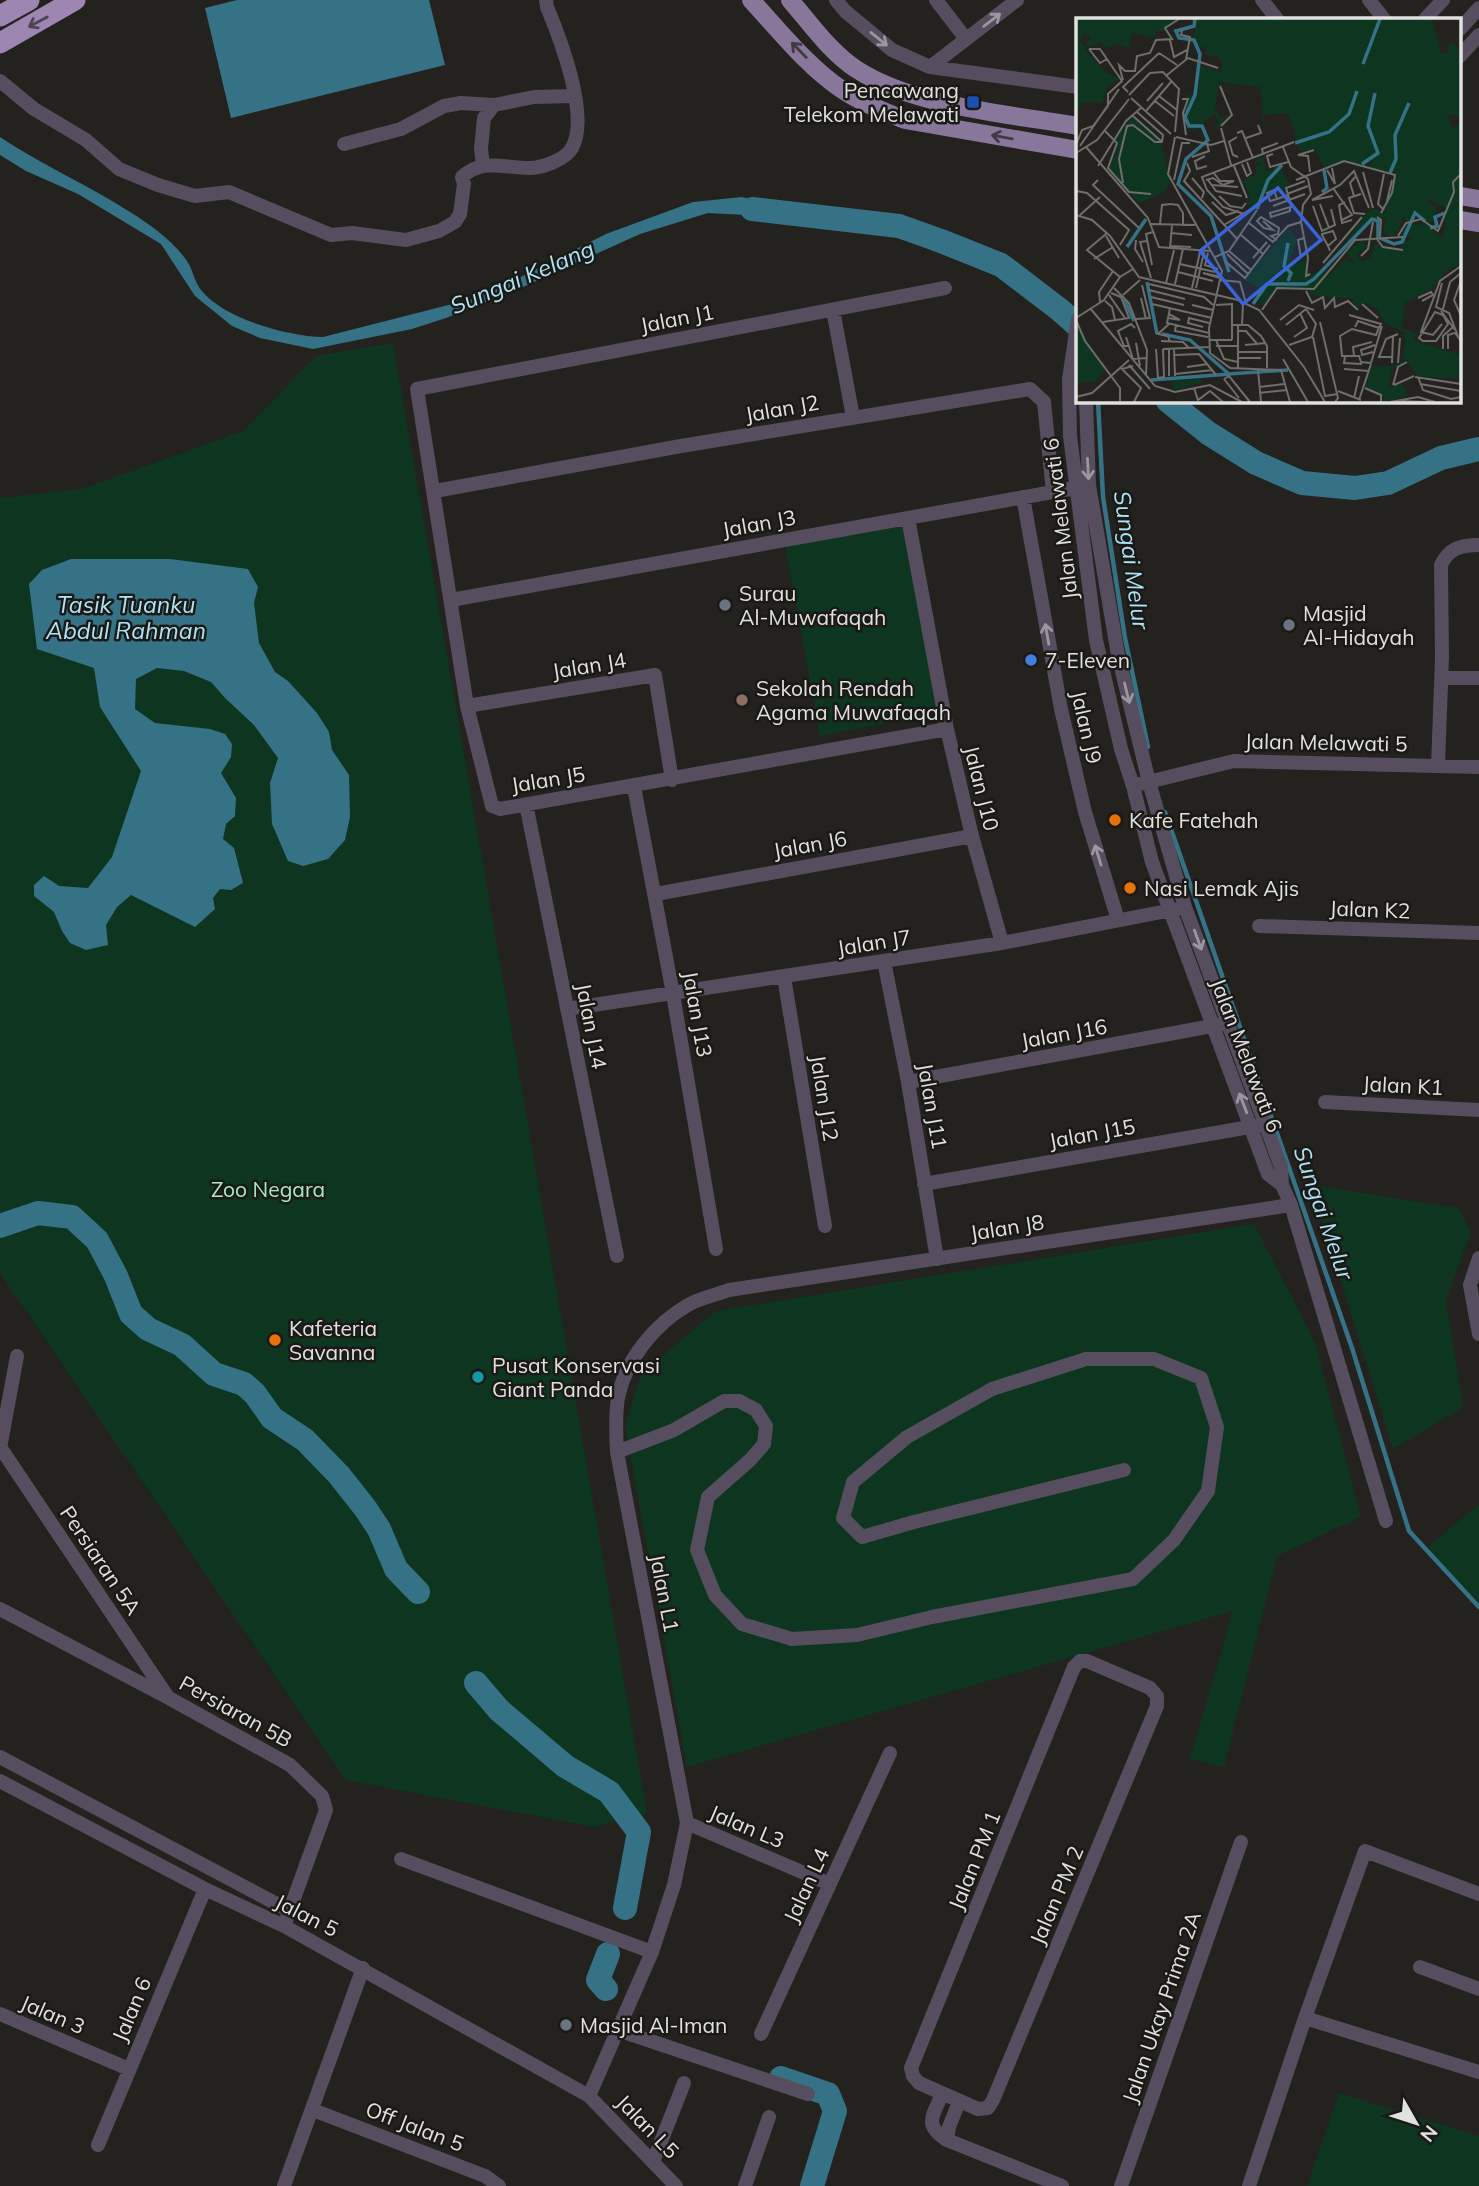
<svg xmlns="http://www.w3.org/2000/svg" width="1479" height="2186" viewBox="0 0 1479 2186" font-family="Mulish,sans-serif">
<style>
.green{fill:#0d3520}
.water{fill:#367286}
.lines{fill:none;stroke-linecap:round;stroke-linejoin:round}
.stream{stroke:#367286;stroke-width:4.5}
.river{stroke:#367286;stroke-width:24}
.minor{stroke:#564d5f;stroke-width:14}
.major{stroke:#89769b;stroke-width:18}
.highway{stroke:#9d86b2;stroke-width:21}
.oneway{stroke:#9c979f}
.oneway2{stroke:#4e4554}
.oneway3{stroke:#413a45}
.transit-dot{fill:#1a4fb4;stroke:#1a1916;stroke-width:2.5}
.worship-dot{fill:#6b7280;stroke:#1a1916;stroke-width:2.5}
.shop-dot{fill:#3f7fe0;stroke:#1a1916;stroke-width:2.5}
.education-dot{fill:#8d6e63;stroke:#1a1916;stroke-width:2.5}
.food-dot{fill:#e8710a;stroke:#1a1916;stroke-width:2.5}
.culture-dot{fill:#0f9aa8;stroke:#1a1916;stroke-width:2.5}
.labels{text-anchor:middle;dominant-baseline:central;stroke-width:5;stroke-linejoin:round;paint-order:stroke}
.poi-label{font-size:21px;fill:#e1e1df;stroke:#1a1916;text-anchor:start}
.street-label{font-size:21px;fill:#e1e1df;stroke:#1a1916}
.park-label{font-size:21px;fill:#a2edbe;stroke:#1a1916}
.water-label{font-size:23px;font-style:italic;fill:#afe3f6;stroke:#1a1916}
.inset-river{fill:none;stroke:#367286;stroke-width:3.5}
.inset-road{fill:none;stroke:#6f6e6c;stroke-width:2}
.view{fill:#3a64d9;fill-opacity:0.15;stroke:#3a64d9;stroke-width:3.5}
.inset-edge{fill:none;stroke:#e1e1df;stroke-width:3.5}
</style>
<rect width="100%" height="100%" fill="#23221f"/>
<path class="green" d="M393,343L647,1814L594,1827L346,1780L0,1273V498L82,489L243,431L316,356Z
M903,522L938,713L820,736L785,545Z
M1311,1185L1459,1208L1471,1233L1446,1299L1463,1407L1393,1449Z
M1254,1224L1315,1342L1361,1517L1277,1556L1224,1767L1190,1759L1233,1611L687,1767L625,1426L641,1374L716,1311Z
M1479,1504V1610L1428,1547Z
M1339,2093L1479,2136V2186H1307Z"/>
<path class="water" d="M237,0H429L445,65L231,118L205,8Z
M0,137C42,165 88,185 130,212C151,225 173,241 187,261C193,270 194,281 201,290C224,319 287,336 323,337L468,300L497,289L606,234L693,202L742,197L782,207L783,217L708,213L640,234L514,291L446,318L412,329L313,349L260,338L232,326L195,296L161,244L78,194L26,171L0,155Z
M71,559H170L248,569L258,587L254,603L259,643L275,672L288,681L317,713L329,732L332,750L349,775L350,817L345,840L328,859L303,866L288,861L272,824L270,783L278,758L254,725L225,698L211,682L184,671L157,668L136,679L135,709L155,723L210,729L225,734L232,744L231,757L221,773L236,798L235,816L226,824L223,839L234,848L243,883L231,890L220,889L213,898L215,909L195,927L131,895L117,907L106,925L108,945L86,950L70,943L62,931L54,912L34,896V885L44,876L59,886L88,888L112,857L141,771L100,707L94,668L37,649L29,584L42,570Z"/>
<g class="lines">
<path class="stream" d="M1098,401L1103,497L1125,638L1148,747
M1165,812L1352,1348L1409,1531L1479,1607"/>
<path class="river" d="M752,209L899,226L941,241L1001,265L1060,310L1078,326
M1168,401L1208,433L1256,463L1302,483L1355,488L1388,483L1441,458L1479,449
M0,1226L38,1213L72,1217L97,1240L116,1276L131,1314L148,1329L182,1345L214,1374L244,1384L255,1394L272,1418L305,1440L339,1475L365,1508L379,1529L396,1569L418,1592
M476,1683L499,1710L565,1766L609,1792L639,1832L625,1908
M606,1989L598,1980L608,1954
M781,2078L828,2094L835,2111L812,2186"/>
<path class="minor" d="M836,0L845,11L892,50L930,67L1078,87
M936,0L966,39
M1262,0L1277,19
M1369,0L1384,19
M1425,19L1443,0
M1460,29L1479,8
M1460,56L1479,35
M930,67L1017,0
M0,81L34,109L86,140L119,169L158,185L195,196L229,192L331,235L352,233L406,240L439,231L455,222L460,214L464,184L462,177C482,158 504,168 529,168C542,168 565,160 572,148C590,116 560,38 547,7L546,0
M344,144L401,129L444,106L461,103L494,105
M483,165L481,149L484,118L494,105L534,97L574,96
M945,288L417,389L467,706L492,806L500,809L947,729
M833,310L853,417
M1078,319L1069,379L1070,436L1096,640L1121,749L1133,786L1152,862L1268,1174L1282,1185
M1086,401L1089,485L1118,655L1149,782L1185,907L1281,1167L1282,1185L1291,1205L1386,1521
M435,491L681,446L1030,389L1044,402L1053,492
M1023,497L1061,709L1085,812L1118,920
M908,518L947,729L972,836L1002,943
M451,600L1075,488
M1442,678H1479
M467,706L655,675L672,780
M1438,766L1442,657L1441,565C1449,548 1461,545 1479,545
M1140,784L1234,761L1479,767
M634,787L673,994L716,1249
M526,804L617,1256
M656,894L972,836
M1259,926L1479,933
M884,961L908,1082L937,1259
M784,977L825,1226
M567,1009L1002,943L1177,909
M908,1082L1223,1024
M1325,1102L1479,1110
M924,1184L1261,1125
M1479,1258L1470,1285L1479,1334
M0,1447L167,1696
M0,1448L17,1356
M617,1452L674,1430L724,1401H739L756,1410L766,1426L764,1444L750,1460L708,1497L697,1550L715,1595L742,1624L792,1639L857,1635L932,1617L1133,1579L1174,1540L1208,1491L1217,1427L1201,1378L1154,1359H1086L992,1389L907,1437L853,1482L843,1518L862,1537L914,1522L1124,1470
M0,1609L167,1697L290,1765L322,1796L326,1810L284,1926
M1080,1661H1087L1150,1688L1157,1696V1706L993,2100L988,2108L978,2109L919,2083L913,2076L911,2068L1074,1667Z
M0,1757L290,1911
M0,1781L205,1889L284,1926L589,2096L676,2186
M687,1823L830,1884
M401,1859L652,1952
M1420,1967L1479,1989
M0,2014L129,2069
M1305,2018L1479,2072
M618,2030L808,2094
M761,2034L890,1753
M942,2094C933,2116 923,2125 947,2140L1062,2186
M589,2096L652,1952L674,1885L687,1823L617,1452C616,1434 615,1415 618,1398C625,1360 655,1324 688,1305C700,1298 716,1295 729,1290L1291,1205
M313,2110L485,2176L499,2186
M947,2140L949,2127L959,2102
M98,2145L205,1889
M653,2162L684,2083
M284,2186L363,1968
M745,2186L769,2117
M1121,2186L1241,1842
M1249,2186L1305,2018L1365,1851L1479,1894"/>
<path class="major" d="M751,0C778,29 808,67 841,89C860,102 883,111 905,120L1078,150
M790,0C810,23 830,52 856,69C914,107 1010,114 1078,126
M1460,196L1479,199
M1460,220L1479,223"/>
<path class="highway" d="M0,16L29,0
M0,43L75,0"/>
</g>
<defs><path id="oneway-shaft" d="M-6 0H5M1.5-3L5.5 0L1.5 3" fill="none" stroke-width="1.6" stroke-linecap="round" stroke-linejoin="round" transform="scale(1.75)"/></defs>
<g class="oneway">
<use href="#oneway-shaft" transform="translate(992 20) rotate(-38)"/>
<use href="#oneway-shaft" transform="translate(879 39) rotate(39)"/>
<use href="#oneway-shaft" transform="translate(1088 469) rotate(87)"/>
<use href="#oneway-shaft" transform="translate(1047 634) rotate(-100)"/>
<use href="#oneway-shaft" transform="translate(1127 693) rotate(76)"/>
<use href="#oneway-shaft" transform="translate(1098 855) rotate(-107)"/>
<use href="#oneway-shaft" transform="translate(1198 940) rotate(70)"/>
<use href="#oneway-shaft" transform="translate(1243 1103) rotate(-111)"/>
</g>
<use class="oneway2" href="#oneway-shaft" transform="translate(38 22) rotate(152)"/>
<g class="oneway3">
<use href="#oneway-shaft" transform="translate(799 50) rotate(-134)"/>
<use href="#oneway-shaft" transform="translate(1002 137) rotate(-170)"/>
</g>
<rect class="transit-dot" x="966" y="95" width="14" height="14" rx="3.5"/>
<g class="worship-dot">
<circle cx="725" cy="605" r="7"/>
<circle cx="1289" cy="625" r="7"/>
<circle cx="566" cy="2025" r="7"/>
</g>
<circle class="shop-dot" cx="1031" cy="660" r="7"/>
<circle class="education-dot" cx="742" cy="700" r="7"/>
<g class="food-dot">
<circle cx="1115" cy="820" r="7"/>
<circle cx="1130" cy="888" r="7"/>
<circle cx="275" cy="1340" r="7"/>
</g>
<circle class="culture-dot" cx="478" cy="1377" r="7"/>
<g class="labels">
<g class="poi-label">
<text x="959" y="90" text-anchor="end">Pencawang<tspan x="959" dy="24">Telekom Melawati</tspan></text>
<text x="739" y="593">Surau<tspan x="739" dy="24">Al-Muwafaqah</tspan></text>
<text x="1303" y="613">Masjid<tspan x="1303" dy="24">Al-Hidayah</tspan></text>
<text x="1045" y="660">7-Eleven</text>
<text x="756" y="688">Sekolah Rendah<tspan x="756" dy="24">Agama Muwafaqah</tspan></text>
<text x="1129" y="820">Kafe Fatehah</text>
<text x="1144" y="888">Nasi Lemak Ajis</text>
<text x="289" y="1328">Kafeteria<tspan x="289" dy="24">Savanna</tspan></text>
<text x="492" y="1365">Pusat Konservasi<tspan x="492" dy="24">Giant Panda</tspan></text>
<text x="580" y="2025">Masjid Al-Iman</text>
</g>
<g class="street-label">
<text transform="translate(677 318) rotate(-11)">Jalan J1</text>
<text transform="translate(782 408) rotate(-10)">Jalan J2</text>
<text transform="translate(1060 519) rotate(-97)">Jalan Melawati 6</text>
<text transform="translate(759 523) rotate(-10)">Jalan J3</text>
<text transform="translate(589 665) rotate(-9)">Jalan J4</text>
<text transform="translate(1087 727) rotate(77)">Jalan J9</text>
<text transform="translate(1326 742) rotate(1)">Jalan Melawati 5</text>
<text transform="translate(548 779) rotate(-9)">Jalan J5</text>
<text transform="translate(982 788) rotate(76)">Jalan J10</text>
<text transform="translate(810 844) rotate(-10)">Jalan J6</text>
<text transform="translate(1370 909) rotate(2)">Jalan K2</text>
<text transform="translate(874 942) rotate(-9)">Jalan J7</text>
<text transform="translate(698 1014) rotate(80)">Jalan J13</text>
<text transform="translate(592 1026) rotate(79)">Jalan J14</text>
<text transform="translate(1064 1033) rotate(-10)">Jalan J16</text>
<text transform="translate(1247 1055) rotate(69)">Jalan Melawati 6</text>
<text transform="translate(1403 1085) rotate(3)">Jalan K1</text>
<text transform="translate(825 1098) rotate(81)">Jalan J12</text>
<text transform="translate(933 1106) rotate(80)">Jalan J11</text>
<text transform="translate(1092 1133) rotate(-10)">Jalan J15</text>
<text transform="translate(1007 1227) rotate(-9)">Jalan J8</text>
<text transform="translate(101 1560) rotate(56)">Persiaran 5A</text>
<text transform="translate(665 1593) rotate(79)">Jalan L1</text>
<text transform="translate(236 1711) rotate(29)">Persiaran 5B</text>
<text transform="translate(747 1826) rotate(23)">Jalan L3</text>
<text transform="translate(974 1860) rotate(-68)">Jalan PM 1</text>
<text transform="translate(806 1885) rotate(-65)">Jalan L4</text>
<text transform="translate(1056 1895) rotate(-67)">Jalan PM 2</text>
<text transform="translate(307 1915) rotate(27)">Jalan 5</text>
<text transform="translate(1161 2007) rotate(-71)">Jalan Ukay Prima 2A</text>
<text transform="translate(131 2009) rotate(-67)">Jalan 6</text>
<text transform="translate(53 2014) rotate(23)">Jalan 3</text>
<text transform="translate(415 2126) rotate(21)">Off Jalan 5</text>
<text transform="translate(648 2126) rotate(46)">Jalan L5</text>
</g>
<g class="park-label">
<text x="268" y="1189">Zoo Negara</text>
</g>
<g class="water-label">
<text transform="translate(522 277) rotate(-23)">Sungai Kelang</text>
<text transform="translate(1132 560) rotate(82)">Sungai Melur</text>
<text x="126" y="604">Tasik Tuanku<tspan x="126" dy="26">Abdul Rahman</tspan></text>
<text transform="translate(1324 1213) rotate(71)">Sungai Melur</text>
</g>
</g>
<g transform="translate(1076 18)">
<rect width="385" height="385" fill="#23221f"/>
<path d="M0,1H102L88,13H80L78,20L56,15L53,30L42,26L30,30L25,24L13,29L9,25L15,20L8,15L4,23L10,32L28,53L43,61L33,67L26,84H7L0,96ZM121,1H356L365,35L372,36L371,27L377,24L385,37V100L370,95L378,112L385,101V245L368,255L357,270L329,285L326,310L341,316L338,320L345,325L385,337V361L341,358L331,342L316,352L312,368L325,366L333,378L309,384L305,375L289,368L296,348H318L327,343L329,315L308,304L301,291L287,284L282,290L276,281L231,277L235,272L200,271L187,288L183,286L187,273L168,262L213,210L221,222L212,249L231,241L229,257L253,251L237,273L268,242L278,245L270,234L287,221L290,231L281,235L286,244L295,239L299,225L329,232L324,227L336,219L325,216L330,206L346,207L345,202L367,221L369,204L365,200L371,191L354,181L350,184L360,190L358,204L350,205L343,196L330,204L328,197L321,215L315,219L307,214L310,200L300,199L302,205L295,201L269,231H265L291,194L300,191L309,196L319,154L293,151L296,141L286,150L270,143L248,150L239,131L224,133L212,95L188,97V111L184,69L143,64L139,89L144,100L150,98L143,110L136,112L142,106L139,95L118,112L111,111L108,95L113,81L106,76L117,78L121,42L125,48L145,54L147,45L142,39L130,37V29H123L117,19ZM56,99L85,124L94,164L89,173L63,186L33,151L42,127L39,121ZM186,138L191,154L204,148L213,165L210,175L191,174L184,178L181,190L171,194L174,187L170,183L174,179L167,161L180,157V147L186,148L179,143ZM0,304L29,352L18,364H0ZM125,359V365L97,372L96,361Z" fill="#0d3520"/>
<path class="inset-river" d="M119,1L118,8L100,13L103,20L118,22L124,36L119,77L109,99L113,108H126L132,122L110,141L102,166L135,198L153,254M287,46L304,1M219,125L253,114L273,96L281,73M286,146L302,135L292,108L299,75M314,155L320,141L319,117L333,85M246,174L251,170L248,152M181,191L192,162L206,147M354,210L361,208L359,199L369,195M212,225L208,248L215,255L212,263M51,229L70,201M71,264L81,316M48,281L58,303M177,286L191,266H230L238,261L296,201L302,203V219L318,226L326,224L339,195L349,203M86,316L114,322L153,356L212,352M75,362L154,356"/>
<path class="inset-road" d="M106,12L105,17L114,19L110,41M94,22L98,39L111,32M13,31L24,45L31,41M83,35L101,47M91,57L112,40L142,50M47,62L43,47L49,53H59L61,38L74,35L80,22L96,21L89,10L103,1M144,68L156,97L145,108M52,74L47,69L83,35M53,77L74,55L87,54L103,71L99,114M83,78L101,92M55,80L95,116M106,81H112L107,95L110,117M71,83L87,65M79,83L98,98M70,93L95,64M61,94L87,117L86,124M57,98L86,124M145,110L155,147M29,113L41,125L32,150L53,174L75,176M161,115L166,113L177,140M99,119L92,156L146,253L133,310L134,335L154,350L205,352L214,384M100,119L135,127L148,123M161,119L153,124L157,137L162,139M170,120L185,115L182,107M0,127L6,112L17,108L32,88V76L46,63L24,31H13M4,128L43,71M10,129L72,200L83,229L134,233M207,129L215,149L232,161L235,176L227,187L225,204L232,240L230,258L234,256M0,135L21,122L53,81M187,136L186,131L202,125M197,136L191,138L194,149L212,144M129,138L119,143L121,151L131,148M116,139L133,133L131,126M111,145L114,153L108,163L162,222M166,146L171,158L175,155L171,144M22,148L50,103L66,89M158,148L171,180M251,152L259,166L256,150M137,154L144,163H158M234,154L232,138L222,137L238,132M287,154L297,190M308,156L302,186L308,192M116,160L128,174L126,180M22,162L17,167L63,210M98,162L106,125H114M130,162L137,160L147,167L158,163M132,162L140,173L166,178M220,162L268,143L319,157L316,175L305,195M47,165L43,141L51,108L57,107L79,124H86M135,167L162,169M257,170L276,197L266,202M0,173L11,175L53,212L44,227M211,176L232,168M285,176L273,180L278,195L289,196M143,178L154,188L166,190L170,185M278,178L274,165L279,159M201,181L198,172L191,175L194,183L201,181L212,177M236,182L264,167L278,153L293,190M236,182L257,178M311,183L316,162M136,184L150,197L163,193M269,184L263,187L266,205L276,202M244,186L253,210M197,188L229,176M237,188L246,213L259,207L255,191M214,189V193L195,199L194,195ZM216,190L210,170L229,163M168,196L147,189L131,172L126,159L218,124M0,197L16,202L34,218L63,259L162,282L183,292L228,349L249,384M4,197L24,179M301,199L305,202L304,218M187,203L197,212L188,210L181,203L185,199L203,210L202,216L195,218L201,222M173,205L197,224L212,208L225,204M75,206L119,207M84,206L86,187L94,186L102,187L107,195V208M148,207L175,191M95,215L116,217M30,216L11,232L44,259M165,217L187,236M30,218L43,240M322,218L330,205L345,201L362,213L378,174L377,164L385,156M300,220L307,229L327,232M60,222L59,231L67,244M71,223L64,224L75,260M94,228L115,229M252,228L260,221L257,213L246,216V217L252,228L254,233M94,231L96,207M153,233L175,252M132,235L129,247L142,251M151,236L172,256M285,238L292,231L297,204M139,239L153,233L181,192M177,240L191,224M225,240L222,222L228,220M18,241L37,229M150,244L169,260L194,227M247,245L286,199M104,246L139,254M76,247L70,216L77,214M102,254L137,263M144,260L127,255L145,259M144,262L164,264L170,285M385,263L378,282L385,298M90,265L98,232M366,265L360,289L373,295L382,318M73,266L128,279L137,287M99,266L107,231M38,270L53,285L71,332L70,357M116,270L124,234M120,270L128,234M73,272L109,281M230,273L236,285L247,279L249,290L258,280L259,289L272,283L282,292M33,277L49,300M47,277L64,262M75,279L108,287M65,280L70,301M342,280L355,274L357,277L346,283M29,283L36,289L39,302M24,284L23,274L37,253M76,286L136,300M286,286L302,300M116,287L137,292M140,287L156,286V322M14,290L79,368L99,374L134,367L166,384M94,290L91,305L133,315M367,291L374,264L385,255M186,292L201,270L238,271L279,222L327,219M365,293L379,312M359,294L367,297L372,306L360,323H347L343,320ZM273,297L305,306L303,310L282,303L279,309M0,300L28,282L44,259L57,251M92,300L104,302L93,296M60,301L74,300L66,267M0,302L9,323L44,370V384M204,302L223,287L238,292M27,304L53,300L45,279L35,275M244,304L262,380L259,384M93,306L82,316L92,318L94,324M366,306L357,317L345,314L364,263L385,248M100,307L99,313L132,319M156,307H172L185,318L191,328V350M162,307V350M166,307L167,285M210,307L230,291M127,309L112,305L113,300L133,305M162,313H170L182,327M50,319L57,341L70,340M218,319L231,310L224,295M237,319L249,378L261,376M133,322H156M140,322L148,341L162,344M85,323L107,324L113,330M60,325L64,348M169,327L190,325M213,327L236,319L240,306L230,291M54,328H48L42,313L55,306L59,310M140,328H162M80,331L82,360L88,359L87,331M87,331L133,329M93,331V358M98,331L99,358M367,331V318L377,309M372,331V317L379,315L385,323M162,334H191M297,334L286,337L285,332L299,327M99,337L123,336L140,357M269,338L268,345L286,346M278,338L277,329L296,324M316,339H303L310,321L322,316M162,340H185M207,341L232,384M295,345L285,344L283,338H266L264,318L276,311L300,317L303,310M295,345L306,308M316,345L317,318M322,345L324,320M53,347L74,371M57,348L46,351L65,370L58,384M111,349L132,346M268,351L293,353M182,352L185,384M99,356L137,352M339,359L385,366M342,359L347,372L375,381L385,379M148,361L153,358L174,384M148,361L163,380M344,366L385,373M317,367L322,349L331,344M318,367L338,358M183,369L208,366M118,370L122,382L134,373L147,384M289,370L305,377V384M262,373L285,382M183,375L211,372M0,379L16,375L53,342M278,380L283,358M283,382L295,346M322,383L354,384M314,384L342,379L359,384"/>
<path class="view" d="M202,170L245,222L167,286L124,233Z"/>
<rect width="385" height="385" class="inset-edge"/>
</g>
<g transform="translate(1416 2123) rotate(129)" stroke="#1a1916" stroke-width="5" paint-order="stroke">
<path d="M0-5L12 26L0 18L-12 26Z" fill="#e1e1df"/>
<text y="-10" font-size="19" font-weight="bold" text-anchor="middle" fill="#e1e1df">N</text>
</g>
</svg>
